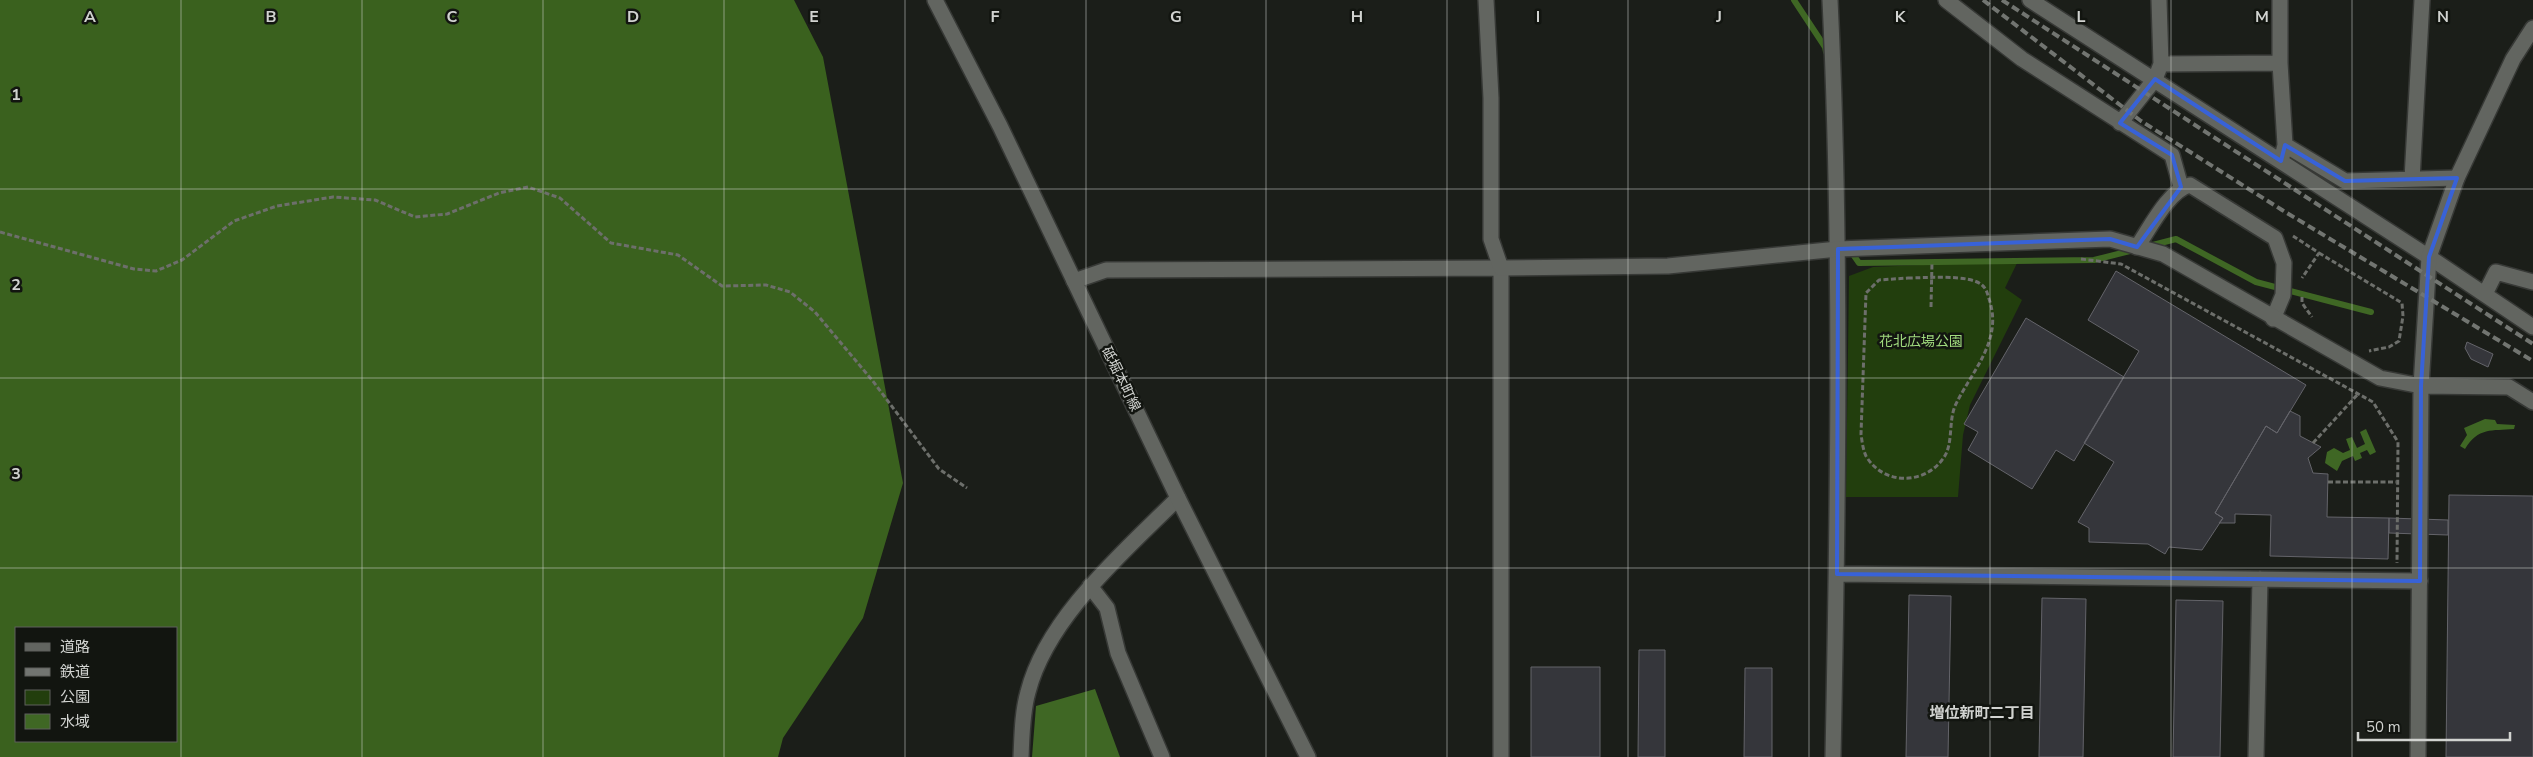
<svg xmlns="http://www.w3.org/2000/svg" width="2533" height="757" viewBox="0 0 2533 757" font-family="'Nunito Sans','Noto Sans JP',sans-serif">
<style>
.green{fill:#223e0d}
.forest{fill:#3a611e;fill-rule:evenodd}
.water{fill:#3f6724}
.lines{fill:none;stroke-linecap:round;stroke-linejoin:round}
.stream{stroke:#3f6724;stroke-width:6}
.building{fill:#35363b;stroke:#64646a}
.street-casing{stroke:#373936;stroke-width:18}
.secondary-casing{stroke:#373936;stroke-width:18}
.path{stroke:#6d6f6b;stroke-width:3;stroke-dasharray:5 2.5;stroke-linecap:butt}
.street{stroke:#626560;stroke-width:15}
.secondary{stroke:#626560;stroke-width:15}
.rail{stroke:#727571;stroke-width:4;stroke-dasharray:8 4;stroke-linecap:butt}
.marked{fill:none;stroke:#3862d7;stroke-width:4;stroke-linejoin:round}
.grid{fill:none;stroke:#d1d3d0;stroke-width:1;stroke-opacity:0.55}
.labels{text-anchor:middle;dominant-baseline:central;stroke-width:5;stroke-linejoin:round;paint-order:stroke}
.park-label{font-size:14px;fill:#a0db7e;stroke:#121510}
.street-label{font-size:14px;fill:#d1d3d0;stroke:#121510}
.neighbourhood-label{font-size:15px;font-weight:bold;fill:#d1d3d0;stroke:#121510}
.grid-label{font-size:16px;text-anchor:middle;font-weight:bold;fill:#d1d3d0;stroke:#121510;stroke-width:5;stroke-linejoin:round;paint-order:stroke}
</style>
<rect width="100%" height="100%" fill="#1b1e19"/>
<path class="green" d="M2018,261L2005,288L2022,300L1970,405L1963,435L1958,497H1846L1849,276L1873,267Z"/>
<path class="forest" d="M0,0H794L823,57L903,483L863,618L783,738L778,757H0ZM16,628H176V741H16Z"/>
<path class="water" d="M2485,419L2495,420L2497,424L2515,425L2514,429C2492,431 2478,427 2465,449L2460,446L2467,435L2464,428Z
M2366,429L2376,452L2370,455L2367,450L2360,453L2362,458L2355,461L2353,456L2342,461L2337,471L2325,463L2327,452L2334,448L2343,453L2350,450L2346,439L2352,437L2357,448L2365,444L2360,432Z
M1095,689L1120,757H1032L1036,706Z"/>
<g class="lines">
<path class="stream" d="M1794,0L1825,47L1826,52
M2149,246L2176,239L2256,282L2371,312
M1850,250L1859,263L2094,260L2134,250"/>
</g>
<path class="building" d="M2116,271L2306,385L2277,433L2266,426L2215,513L2223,518L2202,550L2169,547L2165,554L2148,544L2089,542V528L2078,522L2114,462L2084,443L2139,351L2088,320Z
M2026,318L2124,377L2074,461L2056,450L2032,489L1968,450L1978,432L1964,424Z
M2467,342L2493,354L2488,367L2471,359L2465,348Z
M2290,411L2300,416V436L2321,447L2308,458L2313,473L2328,474L2327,517L2389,518L2388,559L2270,556L2271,515L2235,514V523H2219L2223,518L2215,513L2266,426L2277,433Z
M2449,495L2533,496V757H2446Z
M2389,518L2448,520V535L2389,533Z
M1909,595L1951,596L1948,757H1906Z
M2042,598L2086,599L2083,757H2039Z
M2176,600L2223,601L2220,757H2173Z
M1639,650H1665V757H1638Z
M1531,667H1600V757H1531Z
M1745,668H1772V757H1744Z"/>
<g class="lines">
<defs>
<path id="street" d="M1830,0C1842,252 1838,505 1833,757
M1946,0L2022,59L2172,155L2181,187
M2030,0L2429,257L2533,327
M2280,0V63
M2161,64L2280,63L2285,145L2281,161
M2120,123L2155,79L2161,64L2159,0
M2285,145L2345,181L2457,178
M2412,179L2422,0
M2137,247C2150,228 2169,190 2190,185L2275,238L2284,263L2283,295L2273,319
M1074,281L1106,270L1501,268V757
M2485,294L2496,272L2533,282
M1837,574L2420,581
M1090,586L1107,608L1118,653L1162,757
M1021,757C1022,736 1022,713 1028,692C1047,617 1125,551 1178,498
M2256,757L2260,579"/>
<path id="secondary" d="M935,0L1000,126L1178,498L1308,757
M1486,0L1491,98V239L1501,268L1668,266L1838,249L2110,239L2163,254L2380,378L2421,386L2509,387L2533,402
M2418,757L2421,386L2429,257L2457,178L2513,59L2533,28"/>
</defs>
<use href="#street" class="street-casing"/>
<use href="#secondary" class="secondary-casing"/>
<path class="path" d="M0,232L134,269L156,271L182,260L234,221L277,206L333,197L375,200L415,217L447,214L499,193L528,187L560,198L611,243L678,255L722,286L766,285L790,292L815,312L872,380L939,469L967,488
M2293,236L2319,253L2302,278
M2319,253L2402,303L2403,316L2399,341L2389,347L2369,351
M2081,259L2121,264L2373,402L2398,442L2397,563
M1908,278C1925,278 1970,274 1982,285C1987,289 1988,296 1990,302C2002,342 1971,372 1955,406C1948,423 1954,446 1942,460C1923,485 1883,485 1866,456C1863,450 1862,441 1861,434L1866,293L1879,280Z
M2302,297V303L2312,317
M1931,307L1932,262
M2313,443L2358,394
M2328,482H2396"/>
<use href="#street" class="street"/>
<use href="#secondary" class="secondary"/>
<path class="rail" d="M1983,0L2141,121L2282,210L2533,361
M2002,0L2533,344"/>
</g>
<path class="marked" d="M2155,79L2281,161L2285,145L2345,181L2457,178L2429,257L2421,386L2420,581L1837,574L1838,249L2110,239L2137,247L2181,187L2172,155L2120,123Z"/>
<path class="grid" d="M181,0V757M362,0V757M543,0V757M724,0V757M905,0V757M1086,0V757M1266,0V757M1447,0V757M1628,0V757M1809,0V757M1990,0V757M2171,0V757M2352,0V757M0,189H2533M0,378H2533M0,568H2533"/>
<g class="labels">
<g class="park-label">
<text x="1921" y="341">花北広場公園</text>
</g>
<g class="street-label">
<text transform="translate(1121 379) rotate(64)">砥堀本町線</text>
</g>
<g class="neighbourhood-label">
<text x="1982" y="713">増位新町二丁目</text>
</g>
</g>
<g class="grid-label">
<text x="90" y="22">A</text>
<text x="271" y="22">B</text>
<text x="452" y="22">C</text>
<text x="633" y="22">D</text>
<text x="814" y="22">E</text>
<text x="995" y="22">F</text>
<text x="1176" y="22">G</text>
<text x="1357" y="22">H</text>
<text x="1538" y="22">I</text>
<text x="1719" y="22">J</text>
<text x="1900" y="22">K</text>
<text x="2081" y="22">L</text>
<text x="2262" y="22">M</text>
<text x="2443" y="22">N</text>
<text x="16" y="100">1</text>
<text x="16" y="290">2</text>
<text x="16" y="479">3</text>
</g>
<rect x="15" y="627" width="162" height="115" fill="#121510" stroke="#5e615d"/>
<rect x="25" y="643" width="25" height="8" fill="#626560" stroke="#5e615d"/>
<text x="60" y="652" font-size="15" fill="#d1d3d0">道路</text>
<rect x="25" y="668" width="25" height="8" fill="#727571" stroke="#5e615d"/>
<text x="60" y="677" font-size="15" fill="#d1d3d0">鉄道</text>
<rect x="25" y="690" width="25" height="15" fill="#223e0d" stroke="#5e615d"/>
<text x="60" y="702" font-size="15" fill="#d1d3d0">公園</text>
<rect x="25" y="714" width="25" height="15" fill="#3f6724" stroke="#5e615d"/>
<text x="60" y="727" font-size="15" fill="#d1d3d0">水域</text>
<path d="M2358 732v8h152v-8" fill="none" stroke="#d1d3d0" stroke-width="2.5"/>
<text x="2366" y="732" font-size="15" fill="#d1d3d0" stroke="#121510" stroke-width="4" paint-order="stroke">50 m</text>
</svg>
